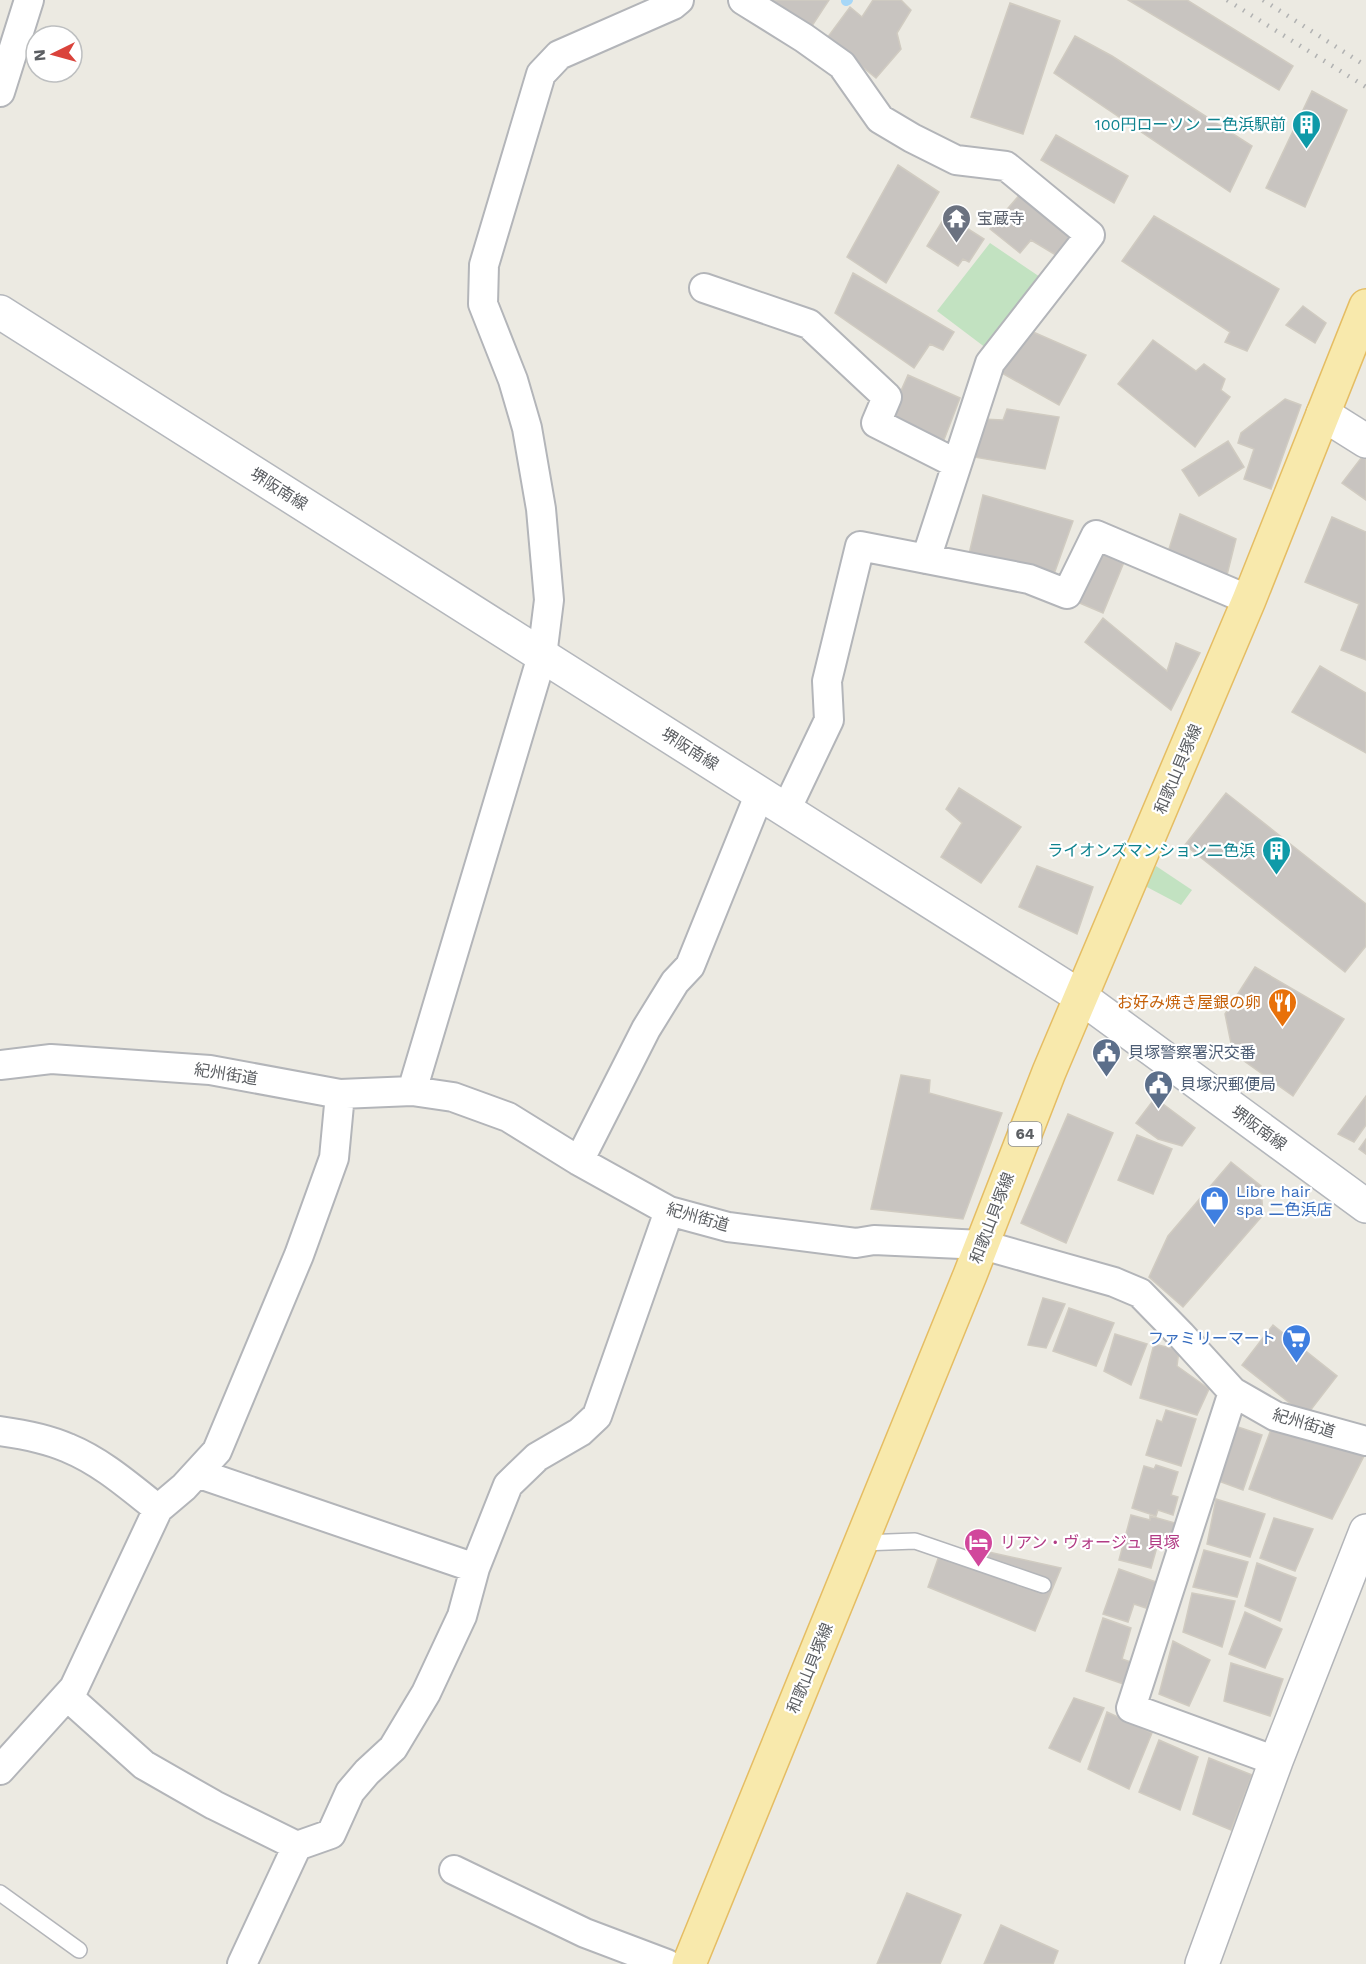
<svg xmlns="http://www.w3.org/2000/svg" width="1366" height="1964" viewBox="0 0 1366 1964" font-family="'Work Sans','Noto Sans JP',sans-serif">
<style>
.green{fill:#c2e2c1}
.lines{fill:none;stroke-linecap:round;stroke-linejoin:round}
.stream{stroke:#a7d7f7;stroke-width:10}
.building{fill:#c8c4c0;stroke:#d0cbc1;stroke-width:1.5}
.service-casing{stroke:#b3b5b9;stroke-width:18}
.minor-casing{stroke:#b3b5b9;stroke-width:32}
.tertiary-casing{stroke:#b3b5b9;stroke-width:36}
.secondary-casing{stroke:#b4b7bc;stroke-width:36}
.primary-casing{stroke:#e5bd63;stroke-width:36}
.service{stroke:#fff;stroke-width:15}
.minor{stroke:#fff;stroke-width:28}
.tertiary{stroke:#fff;stroke-width:33}
.secondary{stroke:#fff;stroke-width:33}
.primary{stroke:#f8e9ac;stroke-width:33}
.rail{stroke:#b1b2b2;stroke-width:4.5;stroke-dasharray:1.5 8;stroke-linecap:butt}
.labels{text-anchor:middle;dominant-baseline:central;stroke-width:4.5;stroke-linejoin:round;paint-order:stroke}
.shield{fill:#fff;stroke:#8c8e91;stroke-width:1.5}
.shield-label{font-size:15px;font-weight:bold;fill:#5b5e62}
.culture-label{font-size:16px;fill:#0d838f;stroke:#fff;text-anchor:end}
.worship-label{font-size:16px;fill:#5b616d;stroke:#fff;text-anchor:start}
.street-label{font-size:16px;fill:#5b5e62;stroke:#fff}
.food-label{font-size:16px;fill:#c56008;stroke:#fff;text-anchor:end}
.service-label{font-size:16px;fill:#4e5e75;stroke:#fff;text-anchor:start}
.shop-label{font-size:16px;fill:#366cbe;stroke:#fff;text-anchor:start}
.hotel-label{font-size:16px;fill:#b23c85;stroke:#fff;text-anchor:start}
</style>
<rect width="100%" height="100%" fill="#eceae2"/>
<path class="green" d="M990,243L1040,277L986,348L937,311Z
M1156,866L1192,890L1181,905L1145,886Z"/>
<g class="lines">
<path class="stream" d="M846,1L848,0"/>
</g>
<path class="building" d="M762,0H829L808,32Z
M873,0H901L911,10L897,33L901,49L876,78L827,38L850,7L862,17Z
M1128,0H1187L1293,66L1279,90Z
M1010,3L1060,21L1023,134L971,117Z
M1075,36L1112,56L1252,146L1230,192L1054,73Z
M1312,91L1347,110L1305,207L1266,188Z
M1056,135L1128,176L1114,203L1041,160Z
M898,165L939,192L886,283L847,257Z
M1023,191L1077,231L1059,257L1031,240L1020,253L990,229Z
M946,215L984,239L969,262L963,259L958,266L927,246Z
M1154,216L1279,289L1247,351L1225,342L1230,332L1122,261Z
M853,273L954,332L943,350L930,344L914,368L835,313Z
M1303,306L1326,323L1315,343L1286,325Z
M1024,328L1086,355L1059,405L1000,372Z
M1153,340L1196,371L1204,364L1225,379L1221,390L1230,397L1195,447L1118,384Z
M908,375L960,398L942,445L889,418Z
M1285,399L1301,405L1271,489L1244,479L1254,449L1238,443L1241,433Z
M1007,409L1059,417L1045,469L974,457L982,419L1003,420Z
M1228,441L1244,467L1199,496L1182,470Z
M1362,457L1366,459V500L1342,483Z
M983,495L1073,521L1054,574L969,554Z
M1180,514L1236,539L1226,579L1168,552Z
M1332,517L1366,532V660L1341,650L1359,604L1305,582Z
M1094,542L1127,555L1103,613L1068,598Z
M1103,618L1167,671L1176,643L1200,653L1171,710L1085,642Z
M1320,666L1366,693V753L1292,712Z
M959,788L1021,827L981,883L941,857L962,823L946,809Z
M1226,793L1366,904V946L1345,972L1185,845Z
M1037,866L1093,887L1077,934L1019,907Z
M1255,967L1344,1019L1293,1096L1233,1053L1225,1014Z
M901,1075L930,1080L929,1093L1002,1113L963,1219L871,1209Z
M1366,1096V1125L1354,1142L1338,1134Z
M1155,1098L1195,1128L1182,1146L1158,1139L1136,1123Z
M1068,1114L1113,1133L1066,1243L1021,1223Z
M1137,1135L1172,1149L1153,1194L1118,1180Z
M1366,1139V1154L1359,1149Z
M1231,1162L1261,1186L1263,1215L1183,1307L1149,1277L1168,1236Z
M1043,1298L1065,1304L1046,1348L1028,1345Z
M1069,1308L1114,1323L1096,1366L1053,1351Z
M1273,1325L1337,1376L1306,1416L1242,1365Z
M1115,1334L1147,1344L1131,1385L1104,1371Z
M1154,1344L1179,1350L1177,1366L1209,1389L1197,1415L1140,1398Z
M1166,1410L1196,1419L1181,1466L1146,1455L1157,1420L1162,1422Z
M1273,1424L1366,1452L1332,1519L1249,1489Z
M1235,1426L1262,1435L1243,1490L1216,1480Z
M1156,1465L1178,1472L1171,1495L1178,1497L1173,1515L1158,1510L1156,1516L1132,1508L1144,1466L1154,1469Z
M1216,1499L1265,1514L1250,1557L1207,1544Z
M1131,1515L1150,1520V1516L1182,1525L1175,1552L1157,1547L1151,1568L1119,1560Z
M1274,1518L1313,1529L1295,1571L1260,1558Z
M966,1547L1061,1568L1035,1631L928,1587L939,1556L959,1563Z
M1204,1550L1248,1562L1237,1597L1193,1587Z
M1257,1563L1296,1578L1280,1621L1245,1606Z
M1119,1569L1156,1582L1146,1608L1134,1604L1128,1622L1103,1614Z
M1192,1593L1235,1601L1222,1647L1183,1632Z
M1245,1612L1282,1629L1265,1668L1229,1654Z
M1103,1618L1131,1628L1122,1659L1139,1665L1132,1687L1086,1671Z
M1173,1641L1210,1660L1189,1706L1159,1694Z
M1231,1663L1283,1679L1270,1716L1224,1701Z
M1074,1698L1104,1708L1080,1762L1049,1748Z
M1107,1712L1152,1733L1129,1789L1088,1769Z
M1159,1740L1198,1757L1180,1810L1139,1792Z
M1209,1758L1252,1775L1231,1830L1193,1814Z
M907,1893L961,1915L940,1964H877Z
M1001,1925L1058,1951L1053,1964H984Z"/>
<g class="lines">
<defs>
<path id="service" d="M862,1543L915,1541L1043,1585
M0,1893L79,1950"/>
<path id="minor" d="M743,0L804,38L842,65L880,119L912,138L956,160L1006,166L1090,235L990,363L926,559
M0,92L29,0
M704,288L809,324L887,397L876,423L957,464
M786,810L829,720L827,681L860,546L1029,579L1067,594L1096,535L1249,600
M0,1065L51,1059L210,1070L340,1094L412,1091L453,1097L508,1117L579,1161L669,1211L728,1227L856,1243L874,1240L983,1245L1114,1282L1140,1293L1181,1335L1233,1392L1275,1416L1366,1441
M412,1091L542,656L549,600L541,509L527,428L513,380L483,304L484,265L541,74L559,55L673,5L679,0
M579,1161L646,1029L675,982L690,966L760,793
M1233,1392L1131,1708L1276,1761
M0,1431C22,1434 48,1439 68,1448C102,1462 130,1487 158,1509
M197,1473L475,1568
M67,1696L144,1765L214,1805L297,1846L242,1964
M0,1770L74,1688L158,1509L184,1487L217,1451L299,1255L334,1158L340,1094
M297,1846L331,1834L350,1792L367,1772L393,1748L426,1693L462,1616L475,1568L508,1485L537,1457L580,1432L597,1416L669,1211
M454,1870L585,1933L667,1964"/>
<path id="tertiary" d="M1323,414L1366,441
M1202,1964L1276,1761L1366,1531"/>
<path id="secondary" d="M0,312L1081,997L1366,1206"/>
<path id="primary" d="M689,1964L970,1275L1049,1072L1249,600L1366,306"/>
</defs>
<use href="#service" class="service-casing"/>
<use href="#minor" class="minor-casing"/>
<use href="#tertiary" class="tertiary-casing"/>
<use href="#secondary" class="secondary-casing"/>
<use href="#primary" class="primary-casing"/>
<use href="#service" class="service"/>
<use href="#minor" class="minor"/>
<use href="#tertiary" class="tertiary"/>
<use href="#secondary" class="secondary"/>
<use href="#primary" class="primary"/>
<path class="rail" d="M1227,0L1366,87
M1263,0L1366,66"/>
</g>
<defs>
<symbol id="building-pin" viewBox="-11 -11 22 30"><path d="M0 17L-7.5 6A9.5 9.5 0 1 1 7.5 6Z" fill="#0f9aa8" stroke="#fff"/><path d="M-4-6H4V6H1V3H-1V6H-4ZM-2.5-4.3h1.7v1.8h-1.7ZM.8-4.3h1.7v1.8H.8ZM-2.5-1h1.7V.8h-1.7ZM.8-1h1.7V.8H.8Z" fill="#fff"/></symbol>
<symbol id="temple-pin" viewBox="-11 -11 22 30"><path d="M0 17L-7.5 6A9.5 9.5 0 1 1 7.5 6Z" fill="#6b7280" stroke="#fff"/><path d="M0-6L5-2H3V0L6.5 2.5H4V6H1.5V3h-3V6H-4V2.5H-6.5L-3 0V-2H-5Z" fill="#fff"/></symbol>
<symbol id="restaurant-pin" viewBox="-11 -11 22 30"><path d="M0 17L-7.5 6A9.5 9.5 0 1 1 7.5 6Z" fill="#e8710a" stroke="#fff"/><path d="M-5-6h1v4h1v-4h1v4h1v-4h1v5L-1.5 .5V6h-2V.5L-5-1ZM5-6V6H3V1.5H1.5Q1.5-4 5-6Z" fill="#fff"/></symbol>
<symbol id="civic-pin" viewBox="-11 -11 22 30"><path d="M0 17L-7.5 6A9.5 9.5 0 1 1 7.5 6Z" fill="#5c6f8a" stroke="#fff"/><path d="M-.6-6.5H3V-4.5H.6V-3L4-1V1h2V6H-6V1h2V-1L-.6-3ZM-1.2 2.5V6h2.4V2.5Z" fill="#fff"/></symbol>
<symbol id="shop-pin" viewBox="-11 -11 22 30"><path d="M0 17L-7.5 6A9.5 9.5 0 1 1 7.5 6Z" fill="#3f7fe0" stroke="#fff"/><path d="M-5-2.5h2.3a2.7 3.5 0 0 1 5.4 0H5L5.5 6h-11ZM-1.5-2.5h3a1.5 2.3 0 0 0-3 0Z" fill="#fff"/></symbol>
<symbol id="supermarket-pin" viewBox="-11 -11 22 30"><path d="M0 17L-7.5 6A9.5 9.5 0 1 1 7.5 6Z" fill="#3f7fe0" stroke="#fff"/><path d="M-6-5.5h2.5l.6 2H6L4.5 2H-2.5L-4.4-4H-6ZM-1.5 3.2a1.3 1.3 0 1 0 .1 0ZM3 3.2a1.3 1.3 0 1 0 .1 0Z" fill="#fff"/></symbol>
<symbol id="hotel-pin" viewBox="-11 -11 22 30"><path d="M0 17L-7.5 6A9.5 9.5 0 1 1 7.5 6Z" fill="#d1479c" stroke="#fff"/><path d="M-6-4.5h1.5V1H6V5H4.5V3h-9V5H-6ZM-4 0a1.8 1.8 0 1 1 3.6 0ZM.5 0V-2.5h3Q6-2.5 6 0Z" fill="#fff"/></symbol>
</defs>
<g fill-rule="evenodd">
<use href="#building-pin" x="1290" y="108" width="33" height="45"/>
<use href="#temple-pin" x="940" y="202" width="33" height="45"/>
<use href="#building-pin" x="1260" y="834" width="33" height="45"/>
<use href="#restaurant-pin" x="1266" y="986" width="33" height="45"/>
<use href="#civic-pin" x="1090" y="1036" width="33" height="45"/>
<use href="#civic-pin" x="1142" y="1068" width="33" height="45"/>
<use href="#shop-pin" x="1198" y="1184" width="33" height="45"/>
<use href="#supermarket-pin" x="1280" y="1322" width="33" height="45"/>
<use href="#hotel-pin" x="962" y="1526" width="33" height="45"/>
</g>
<g class="labels">
<rect class="shield" x="1008.5" y="1122" width="33" height="24" rx="4.5"/>
<g class="shield-label">
<text x="1025" y="1134">64</text>
</g>
<g class="culture-label">
<text x="1286" y="124">100円ローソン 二色浜駅前</text>
<text x="1255" y="850">ライオンズマンション二色浜</text>
</g>
<g class="worship-label">
<text x="977" y="218">宝蔵寺</text>
</g>
<g class="street-label">
<text transform="translate(279 489) rotate(32)">堺阪南線</text>
<text transform="translate(690 749) rotate(32)">堺阪南線</text>
<text transform="translate(1178 769) rotate(-67)">和歌山貝塚線</text>
<text transform="translate(226 1074) rotate(9)">紀州街道</text>
<text transform="translate(1259 1128) rotate(36)">堺阪南線</text>
<text transform="translate(698 1217) rotate(16)">紀州街道</text>
<text transform="translate(992 1218) rotate(-69)">和歌山貝塚線</text>
<text transform="translate(1304 1423) rotate(17)">紀州街道</text>
<text transform="translate(810 1668) rotate(-68)">和歌山貝塚線</text>
</g>
<g class="food-label">
<text x="1261" y="1002">お好み焼き屋銀の卵</text>
</g>
<g class="service-label">
<text x="1128" y="1052">貝塚警察署沢交番</text>
<text x="1180" y="1084">貝塚沢郵便局</text>
</g>
<g class="shop-label">
<text x="1236" y="1191">Libre hair<tspan x="1236" dy="18">spa 二色浜店</tspan></text>
<text x="1276" y="1338" text-anchor="end">ファミリーマート</text>
</g>
<g class="hotel-label">
<text x="1000" y="1542">リアン・ヴォージュ 貝塚</text>
</g>
</g>
<g transform="translate(54 54) rotate(265)"><circle r="28" fill="#ffffff" stroke="#bdbfc0" stroke-width="1.5"/>
<path d="M0-4.5L10 22L0 15L-10 22Z" fill="#da433b"/>
<text y="-9" font-size="16" font-weight="bold" text-anchor="middle" fill="#5b5e62">N</text>
</g>
</svg>
